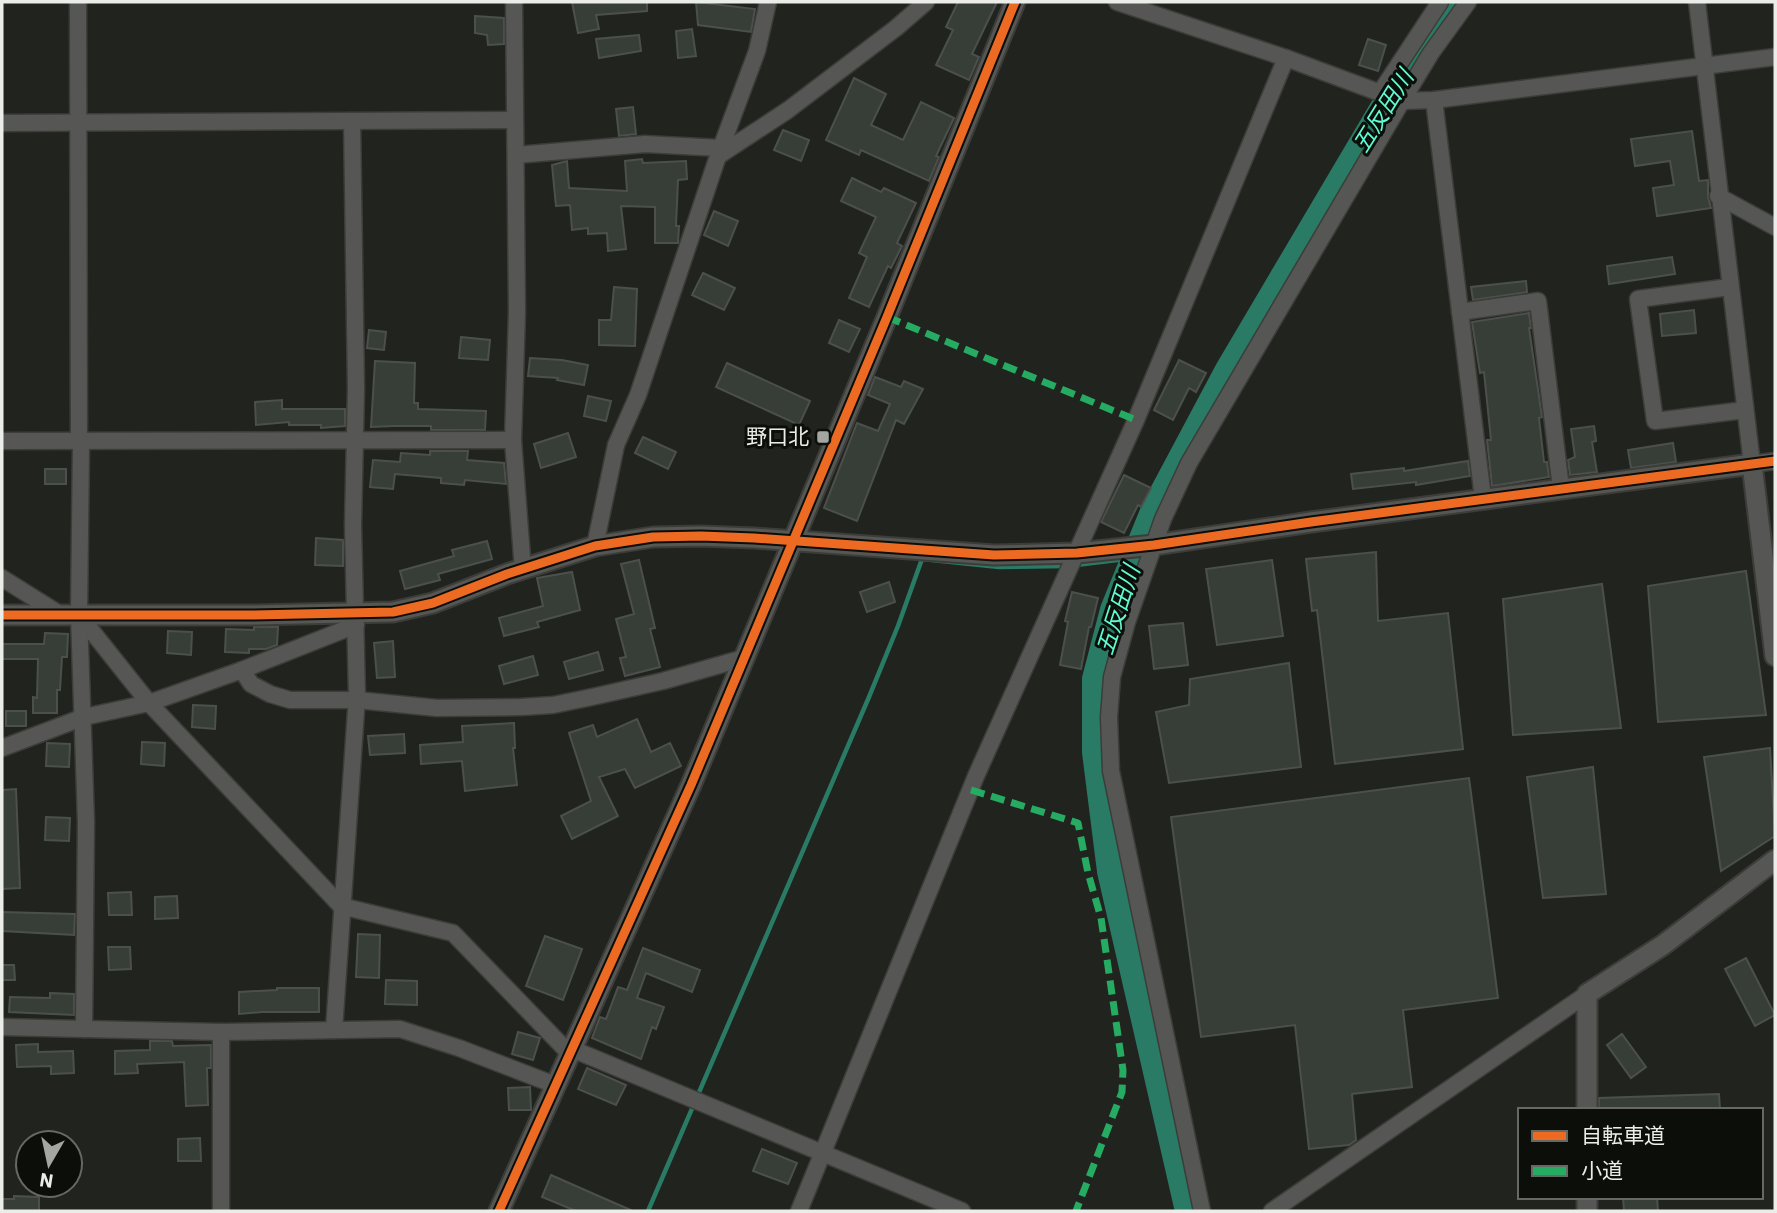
<svg xmlns="http://www.w3.org/2000/svg" width="1777" height="1213" font-family="'IBM Plex Sans','Noto Sans JP',sans-serif">
<style>
.lines{fill:none;stroke-linecap:round;stroke-linejoin:round}
.stream{stroke:#297b66;stroke-width:4.5}
.river{stroke:#297b66;stroke-width:28}
.building{fill:#363e37;stroke:#4c504c;stroke-width:2}
.minor-casing{stroke:#3c3d39;stroke-width:19}
.tertiary-casing{stroke:#3c3d39;stroke-width:23}
.minor{stroke:#565754;stroke-width:16}
.tertiary{stroke:#565754;stroke-width:19}
.quiet{stroke:#26ab63;stroke-width:7;stroke-dasharray:14 7;stroke-linecap:butt}
.cycleway-casing{stroke:#0c0e0a;stroke-width:13}
.cycleway{stroke:#ed6a23;stroke-width:9}
.poi-dot{fill:#a4a7a1;stroke:#0c0e0a;stroke-width:2.5}
.labels{text-anchor:middle;stroke-width:6;stroke-linejoin:round;paint-order:stroke}
.poi-label{font-size:21px;fill:#ebeee8;stroke:#0c0e0a;text-anchor:end}
.water-label{font-size:23px;font-style:italic;fill:#5ffcd3;stroke:#0c0e0a}
</style>
<rect width="100%" height="100%" fill="#21231e"/>
<g class="lines">
<!-- stream -->
<g class="stream">
<polyline points="1076,565 1134,558"/>
<polyline points="648,1211 869,697 898,626 922,559 999,567 1067,566"/>
</g>
<!-- river -->
<polyline class="river" points="1189,1211 1111,871 1096,752 1096,679 1114,610 1156,507 1229,370 1388,101 1455,2"/>
</g>
<!-- building -->
<g class="building">
<polygon points="572,2 647,2 647,11 596,15 599,29 578,33"/>
<polygon points="696,2 755,9 751,32 698,25"/>
<polygon points="958,2 997,2 972,54 979,57 969,80 936,65 953,30 946,27"/>
<polygon points="475,16 504,18 504,44 488,45 487,35 475,33"/>
<polygon points="692,29 696,56 678,58 676,31"/>
<polygon points="639,35 641,51 599,58 596,39"/>
<polygon points="1368,39 1386,45 1378,71 1359,65"/>
<polygon points="854,78 886,94 871,125 903,140 921,102 954,118 936,156 939,157 929,181 861,150 859,155 826,140"/>
<polygon points="633,107 636,134 619,136 616,109"/>
<polygon points="783,130 809,140 801,161 774,150"/>
<polygon points="1692,131 1699,181 1708,180 1708,197 1711,208 1657,216 1653,188 1674,185 1670,161 1635,166 1631,139"/>
<polygon points="642,159 643,163 686,161 687,179 678,180 676,226 679,226 678,243 655,243 655,207 621,206 626,249 608,251 607,233 588,234 588,228 572,230 570,205 556,206 552,165 567,161 569,188 627,191 625,161"/>
<polygon points="852,178 881,192 884,188 916,203 897,243 902,246 891,268 888,266 869,307 849,298 867,257 859,253 876,217 841,201"/>
<polygon points="714,211 738,221 728,246 704,235"/>
<polygon points="1672,257 1675,274 1609,284 1607,266"/>
<polygon points="703,273 735,288 724,310 692,295"/>
<polygon points="1526,281 1527,292 1473,300 1471,287"/>
<polygon points="614,287 637,289 635,346 599,345 599,320 611,320"/>
<polygon points="1694,310 1696,333 1662,336 1660,314"/>
<polygon points="1529,313 1531,328 1529,328 1542,417 1539,418 1544,462 1547,462 1549,477 1492,486 1487,440 1491,440 1484,372 1480,373 1472,322"/>
<polygon points="839,320 860,329 849,352 829,343"/>
<polygon points="369,330 386,332 384,350 367,348"/>
<polygon points="461,337 490,340 488,360 459,358"/>
<polygon points="530,358 562,360 588,365 584,385 557,380 558,378 528,376"/>
<polygon points="1179,360 1206,373 1196,392 1189,388 1173,420 1154,410"/>
<polygon points="375,361 415,363 414,403 418,403 418,409 486,411 485,430 431,430 431,426 394,426 371,427"/>
<polygon points="727,363 810,401 799,425 716,387"/>
<polygon points="875,377 901,387 904,381 923,389 904,424 896,420 857,521 824,508 857,423 878,431 890,404 868,395"/>
<polygon points="588,396 611,401 606,421 584,416"/>
<polygon points="282,400 282,409 345,409 345,426 321,428 321,425 289,425 289,422 256,425 255,402"/>
<polygon points="1594,426 1596,441 1592,442 1597,472 1570,475 1568,460 1575,457 1571,429"/>
<polygon points="568,433 576,457 541,468 534,444"/>
<polygon points="643,437 676,452 668,469 635,453"/>
<polygon points="1673,443 1676,462 1631,468 1628,450"/>
<polygon points="430,451 468,451 467,460 504,463 506,484 465,480 464,485 441,483 441,478 395,474 393,489 370,487 373,460 400,462 401,453 430,455"/>
<polygon points="1468,461 1470,476 1416,485 1416,482 1353,489 1351,474 1404,468 1404,471"/>
<rect x="45" y="469" width="21" height="15"/>
<polygon points="1124,475 1151,488 1141,507 1138,505 1124,533 1101,522"/>
<polygon points="316,538 343,540 343,566 315,565"/>
<polygon points="487,541 492,559 438,574 440,580 405,589 400,571 454,556 452,550"/>
<polygon points="1376,552 1378,621 1448,613 1463,749 1335,764 1317,610 1312,611 1306,559"/>
<polygon points="639,560 655,628 650,629 660,667 625,676 620,658 626,657 616,619 634,614 621,564"/>
<polygon points="1272,560 1283,636 1217,645 1206,569"/>
<polygon points="1746,571 1766,715 1658,722 1648,586"/>
<polygon points="572,572 580,610 537,622 539,627 504,636 499,618 543,606 537,578"/>
<polygon points="889,582 895,602 867,612 860,592"/>
<polygon points="1602,584 1621,728 1513,735 1503,599"/>
<polygon points="1072,592 1098,598 1091,627 1089,627 1081,669 1060,665 1068,622 1065,621"/>
<polygon points="1183,623 1188,665 1154,669 1149,626"/>
<polygon points="254,627 278,627 277,645 266,649 249,649 249,653 225,652 226,629 254,630"/>
<polygon points="168,631 192,632 191,655 167,653"/>
<polygon points="45,633 68,634 67,657 62,657 60,690 57,690 57,713 33,713 33,697 37,698 38,659 2,659 2,644 44,644"/>
<polygon points="393,641 395,677 377,678 374,643"/>
<polygon points="598,652 603,670 569,679 564,662"/>
<polygon points="533,656 538,675 504,684 499,666"/>
<polygon points="1289,663 1301,767 1169,783 1156,712 1189,705 1190,679"/>
<polygon points="193,705 216,706 215,729 192,727"/>
<rect x="6" y="711" width="20" height="15"/>
<polygon points="637,719 651,752 670,743 681,766 635,788 625,769 599,777 618,816 572,839 561,816 591,801 569,733 593,725 597,737"/>
<polygon points="514,723 515,748 513,748 517,785 465,791 462,761 421,764 420,745 463,742 462,726"/>
<polygon points="404,734 405,753 370,755 368,736"/>
<polygon points="142,742 165,743 164,766 141,764"/>
<polygon points="47,743 70,744 69,767 46,766"/>
<polygon points="1770,748 1775,836 1721,871 1704,757"/>
<polygon points="1593,767 1606,894 1543,898 1527,777"/>
<polygon points="1469,778 1498,998 1403,1010 1412,1087 1352,1094 1356,1140 1349,1145 1309,1149 1295,1025 1201,1037 1171,817"/>
<polygon points="16,789 20,888 2,889 2,790"/>
<polygon points="46,817 70,818 69,841 45,840"/>
<polygon points="131,892 132,915 109,915 108,893"/>
<polygon points="177,896 178,918 155,919 155,897"/>
<polygon points="2,912 75,914 74,935 2,931"/>
<polygon points="358,934 380,935 379,978 356,977"/>
<polygon points="545,936 582,949 563,1000 526,986"/>
<polygon points="108,947 130,947 131,969 109,970"/>
<polygon points="643,948 700,970 692,992 646,973 637,998 664,1007 656,1029 652,1027 641,1059 592,1038 600,1017 606,1019 618,987 627,990"/>
<polygon points="1746,958 1775,1015 1755,1026 1725,969"/>
<polygon points="2,965 14,965 15,980 2,980"/>
<polygon points="386,980 417,981 417,1005 385,1004"/>
<polygon points="277,988 319,988 319,1012 262,1012 239,1014 239,992 277,990"/>
<polygon points="50,993 74,994 74,1015 9,1012 10,997 50,998"/>
<polygon points="518,1032 540,1038 533,1060 512,1054"/>
<polygon points="1622,1034 1646,1067 1631,1078 1607,1045"/>
<polygon points="150,1041 172,1041 173,1046 211,1045 211,1068 207,1068 208,1105 186,1106 184,1062 137,1064 138,1073 115,1074 115,1051 150,1050"/>
<polygon points="38,1044 38,1052 73,1051 74,1073 51,1074 51,1066 17,1067 16,1045"/>
<polygon points="587,1068 626,1085 616,1105 578,1089"/>
<polygon points="530,1087 531,1110 509,1110 508,1088"/>
<polygon points="1719,1094 1720,1110 1599,1110 1599,1098"/>
<polygon points="200,1138 201,1161 178,1161 178,1139"/>
<polygon points="762,1149 797,1163 788,1184 753,1171"/>
<polygon points="551,1175 594,1194 633,1211 576,1211 542,1197"/>
<polygon points="14,1196 39,1197 39,1211 2,1211 2,1199 14,1199"/>
<polygon points="1623,1197 1657,1197 1658,1211 1624,1211"/>
</g>
<g class="lines">
<!-- minor casing -->
<g class="minor-casing">
<g id="minor">
<polyline points="514,2 517,312 513,440 523,570"/>
<polyline points="1117,2 1286,58 1402,101 1434,100 1775,57"/>
<polyline points="1697,2 1752,464 1775,461"/>
<polyline points="1380,93 1440,2"/>
<polyline points="1434,100 1483,498"/>
<polyline points="2,123 514,120"/>
<polyline points="516,155 645,144 720,148"/>
<polyline points="718,156 788,110 896,28 926,2"/>
<polyline points="1718,196 1775,227"/>
<polyline points="1730,287 1638,299 1655,421 1745,410"/>
<polyline points="1460,312 1538,301 1561,488"/>
<polyline points="2,441 513,440"/>
<polyline points="595,546 616,445 638,395 718,156 757,51 768,2"/>
<polyline points="2,578 61,615"/>
<polyline points="79,615 149,703 341,906 453,933 570,1054"/>
<polyline points="242,670 251,684 270,694 290,700 357,700 437,708 521,707 553,705 592,697 663,681 744,658"/>
<polyline points="2,748 84,717 149,703 242,670 356,625"/>
<polyline points="2,1027 84,1029 86,822 79,615 81,445 79,441 78,2"/>
<polyline points="84,1029 221,1032 400,1029 459,1048 555,1085"/>
<polyline points="334,1030 357,696 353,526 356,388 352,121"/>
<polyline points="221,1032 221,1211"/>
<polyline points="572,1049 962,1211"/>
<polyline points="799,1211 976,776 1136,420 1286,58"/>
<polyline points="1202,1211 1111,771 1109,717 1112,677 1127,622 1163,519 1189,463 1402,101 1431,53 1468,2"/>
<polyline points="1272,1211 1587,994"/>
</g>
</g>
<!-- tertiary casing -->
<g class="tertiary-casing">
<g id="tertiary">
<polyline points="2,615 252,615 393,612 433,603 507,574 595,546 653,537 701,536 754,538 994,555 1077,553 1154,545 1311,522 1752,464 1775,656"/>
<polyline points="1587,1110 1587,994 1663,945 1775,860"/>
<polyline points="499,1211 691,785 887,317 1015,2"/>
<polyline points="1587,1211 1587,1197"/>
</g>
</g>
<!-- minor -->
<use href="#minor" class="minor"/>
<!-- tertiary -->
<use href="#tertiary" class="tertiary"/>
<!-- quiet -->
<g class="quiet">
<polyline points="887,317 1136,420"/>
<polyline points="971,790 1078,823 1088,873 1101,918 1123,1070 1122,1092 1076,1211"/>
</g>
<!-- cycleway casing -->
<g class="cycleway-casing">
<g id="cycleway">
<polyline points="2,615 252,615 393,612 433,603 507,574 595,546 653,537 701,536 754,538 994,555 1077,553 1154,545 1311,522 1775,461"/>
<polyline points="499,1211 691,785 887,317 1015,2"/>
</g>
</g>
<!-- cycleway -->
<use href="#cycleway" class="cycleway"/>
</g>
<!-- markers -->
<rect class="poi-dot" x="816" y="430" width="14" height="14" rx="3.5"/>
<g class="labels">
<!-- poi labels -->
<g class="poi-label">
<text x="809" y="444">野口北</text>
</g>
<!-- water labels -->
<g class="water-label">
<text transform="translate(1383 111) rotate(-58)" y="8">五反田川</text>
<text transform="translate(1118 610) rotate(-72)" y="8">五反田川</text>
</g>
</g>
<!-- border -->
<rect width="1777" height="1213" fill="none" stroke="#ebeee8" stroke-width="7"/>
<!-- legend -->
<rect x="1518" y="1108" width="245" height="91" fill="#0c0e0a" stroke="#656863" stroke-width="2"/>
<rect x="1532" y="1131" width="35" height="10" fill="#ed6a23" stroke="#656863" stroke-width="2"/>
<text x="1581" y="1143" font-size="21" fill="#ebeee8">自転車道</text>
<rect x="1532" y="1166" width="35" height="10" fill="#26ab63" stroke="#656863" stroke-width="2"/>
<text x="1581" y="1178" font-size="21" fill="#ebeee8">小道</text>
<!-- north arrow -->
<g transform="translate(49 1164) rotate(189)"><circle r="33" fill="#0c0e0a" stroke="#656863" stroke-width="2"/>
<path d="M0-5L12 26L0 18L-12 26Z" fill="#a4a7a1"/>
<text y="-10" font-size="19" font-weight="bold" text-anchor="middle" fill="#ebeee8">N</text>
</g>
</svg>
